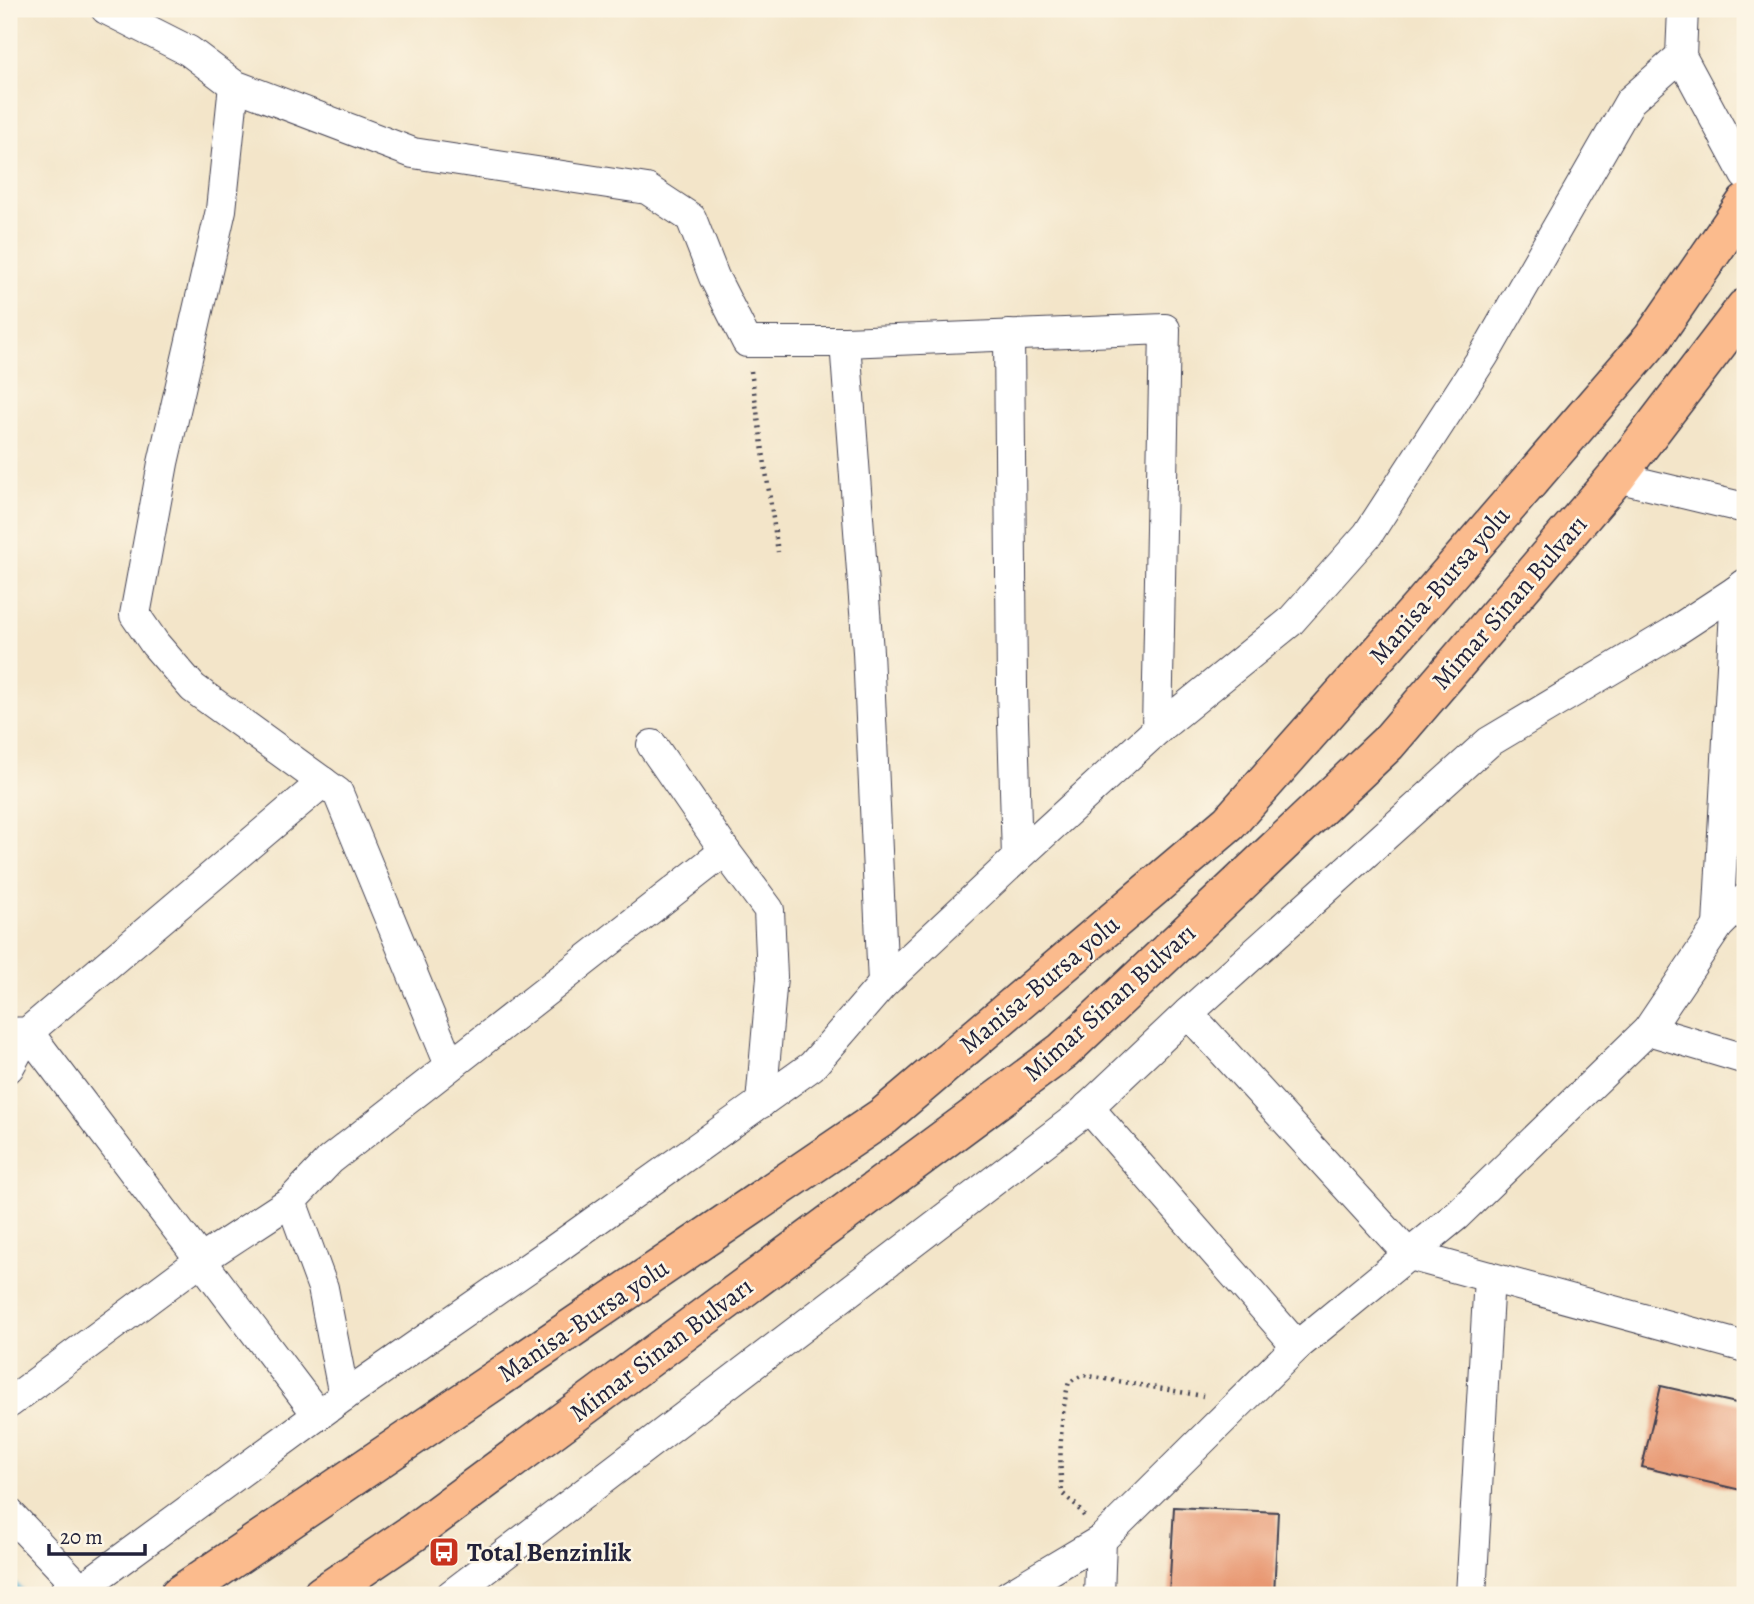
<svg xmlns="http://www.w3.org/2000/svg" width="1754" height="1604" font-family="Alegreya,serif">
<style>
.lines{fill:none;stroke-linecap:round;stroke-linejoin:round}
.stream{stroke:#56aed3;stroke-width:10}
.building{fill:#e89872}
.street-casing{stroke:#413f50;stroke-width:32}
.highway-casing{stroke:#413f50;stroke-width:41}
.path{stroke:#413f50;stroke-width:4.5;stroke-dasharray:2 5;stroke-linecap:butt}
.street{stroke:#fff;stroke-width:30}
.highway{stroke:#fbbb8d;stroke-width:38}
.labels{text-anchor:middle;stroke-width:5;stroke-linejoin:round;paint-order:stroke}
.street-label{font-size:26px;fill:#22223b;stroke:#fcf5e5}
.poi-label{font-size:26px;font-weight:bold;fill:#22223b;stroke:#fcf5e5;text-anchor:start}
</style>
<rect width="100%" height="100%" fill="#fcf5e5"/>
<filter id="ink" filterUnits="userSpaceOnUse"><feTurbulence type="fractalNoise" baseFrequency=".0143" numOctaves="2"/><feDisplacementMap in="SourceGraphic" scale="14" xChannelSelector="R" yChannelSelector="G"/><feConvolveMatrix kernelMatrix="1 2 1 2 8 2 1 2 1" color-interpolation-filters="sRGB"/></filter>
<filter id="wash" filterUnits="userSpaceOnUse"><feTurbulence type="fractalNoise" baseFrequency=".00686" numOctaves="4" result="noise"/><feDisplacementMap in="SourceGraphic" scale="28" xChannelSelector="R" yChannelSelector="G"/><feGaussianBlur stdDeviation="1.57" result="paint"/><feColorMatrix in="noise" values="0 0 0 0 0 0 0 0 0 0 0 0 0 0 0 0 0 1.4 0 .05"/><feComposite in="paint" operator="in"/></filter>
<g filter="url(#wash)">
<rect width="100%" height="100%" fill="#f3e5c9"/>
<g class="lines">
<!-- stream -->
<polyline class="stream" points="9,1582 19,1592"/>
</g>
<g id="blocks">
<!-- building -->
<g class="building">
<polygon points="1661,1386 1745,1405 1745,1491 1642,1467"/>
<polygon points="1174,1507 1278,1512 1274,1595 1169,1595"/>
</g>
</g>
</g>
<g filter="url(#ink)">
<use href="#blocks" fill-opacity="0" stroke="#413f50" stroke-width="2"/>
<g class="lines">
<!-- street casing -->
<g class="street-casing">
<g id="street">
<polyline points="106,9 189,51 234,85 413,153 647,189 691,218 714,277 747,342 845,342 1165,329 1157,730"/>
<polyline points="1683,9 1681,56 1745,175"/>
<polyline points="234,85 221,210 163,463 135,615 155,644 193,688 338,793 450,1065"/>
<polyline points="1009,335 1012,688 1017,858"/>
<polyline points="845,342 868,652 883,984"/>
<polyline points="1616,477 1745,508"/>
<polyline points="652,745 725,851 769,910 772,977 761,1103"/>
<polyline points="1718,926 1736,591 1745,584"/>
<polyline points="1188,1013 1409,1255 1745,1347"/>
<polyline points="1648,1030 1745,1059"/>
<polyline points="9,1033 28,1032 323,782"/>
<polyline points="9,1067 28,1032 318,1415"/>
<polyline points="1088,1107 1297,1346"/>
<polyline points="344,1396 323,1288 291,1201 330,1160 725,851"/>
<polyline points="9,1403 201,1260 291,1201"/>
<polyline points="9,1513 81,1589"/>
<polyline points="63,1595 81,1589 344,1396 557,1248 812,1066 883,984 1017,858 1157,730 1290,622 1368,534 1484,355 1630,101 1681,56"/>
<polyline points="451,1595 1080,1115 1188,1013 1489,742 1672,633 1736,591"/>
<polyline points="1009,1595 1101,1540 1297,1346 1456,1216 1648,1030 1718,926 1745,899"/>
<polyline points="1099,1595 1101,1540"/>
<polyline points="1471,1595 1489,1277"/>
</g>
</g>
<!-- highway casing -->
<g class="highway-casing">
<g id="highway">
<polyline points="179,1595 884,1116 1229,823 1424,603 1652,339 1745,204"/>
<polyline points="322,1595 413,1533 1063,1051 1388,743 1616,477 1745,308"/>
</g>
</g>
<!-- path -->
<g class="path">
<polyline points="751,371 778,552"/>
<path d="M1084,1516L1076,1505L1062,1493C1059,1460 1060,1415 1069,1382L1083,1375L1203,1396"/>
</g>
<!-- street -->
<use href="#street" class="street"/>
<!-- highway -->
<use href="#highway" class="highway"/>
</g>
</g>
<!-- icons -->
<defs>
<g id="bus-square" transform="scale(1.575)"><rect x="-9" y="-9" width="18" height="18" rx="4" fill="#c8321e" stroke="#fcf5e5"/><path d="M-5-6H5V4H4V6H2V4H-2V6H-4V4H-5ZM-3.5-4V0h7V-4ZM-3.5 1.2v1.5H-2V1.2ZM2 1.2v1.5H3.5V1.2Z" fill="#fff"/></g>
</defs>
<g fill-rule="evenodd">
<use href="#bus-square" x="444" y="1552"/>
</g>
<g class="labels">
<!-- street labels -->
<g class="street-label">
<text transform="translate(1439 585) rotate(-49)" y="9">Manisa-Bursa yolu</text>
<text transform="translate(1509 602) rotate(-49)" y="9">Mimar Sinan Bulvarı</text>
<text transform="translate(1039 984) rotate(-40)" y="9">Manisa-Bursa yolu</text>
<text transform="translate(1109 1002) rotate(-42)" y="9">Mimar Sinan Bulvarı</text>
<text transform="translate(583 1320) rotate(-34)" y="9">Manisa-Bursa yolu</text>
<text transform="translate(661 1349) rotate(-37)" y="9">Mimar Sinan Bulvarı</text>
</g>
<!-- poi labels -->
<g class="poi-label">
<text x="467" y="1561">Total Benzinlik</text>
</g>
</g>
<!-- margin -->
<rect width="1754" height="1604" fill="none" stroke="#fcf5e5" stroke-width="35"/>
<!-- scale -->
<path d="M49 1544v10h96v-10" fill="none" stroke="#22223b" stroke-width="3.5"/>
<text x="60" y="1544" font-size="21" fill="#22223b" stroke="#fcf5e5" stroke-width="5" paint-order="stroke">20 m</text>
</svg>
